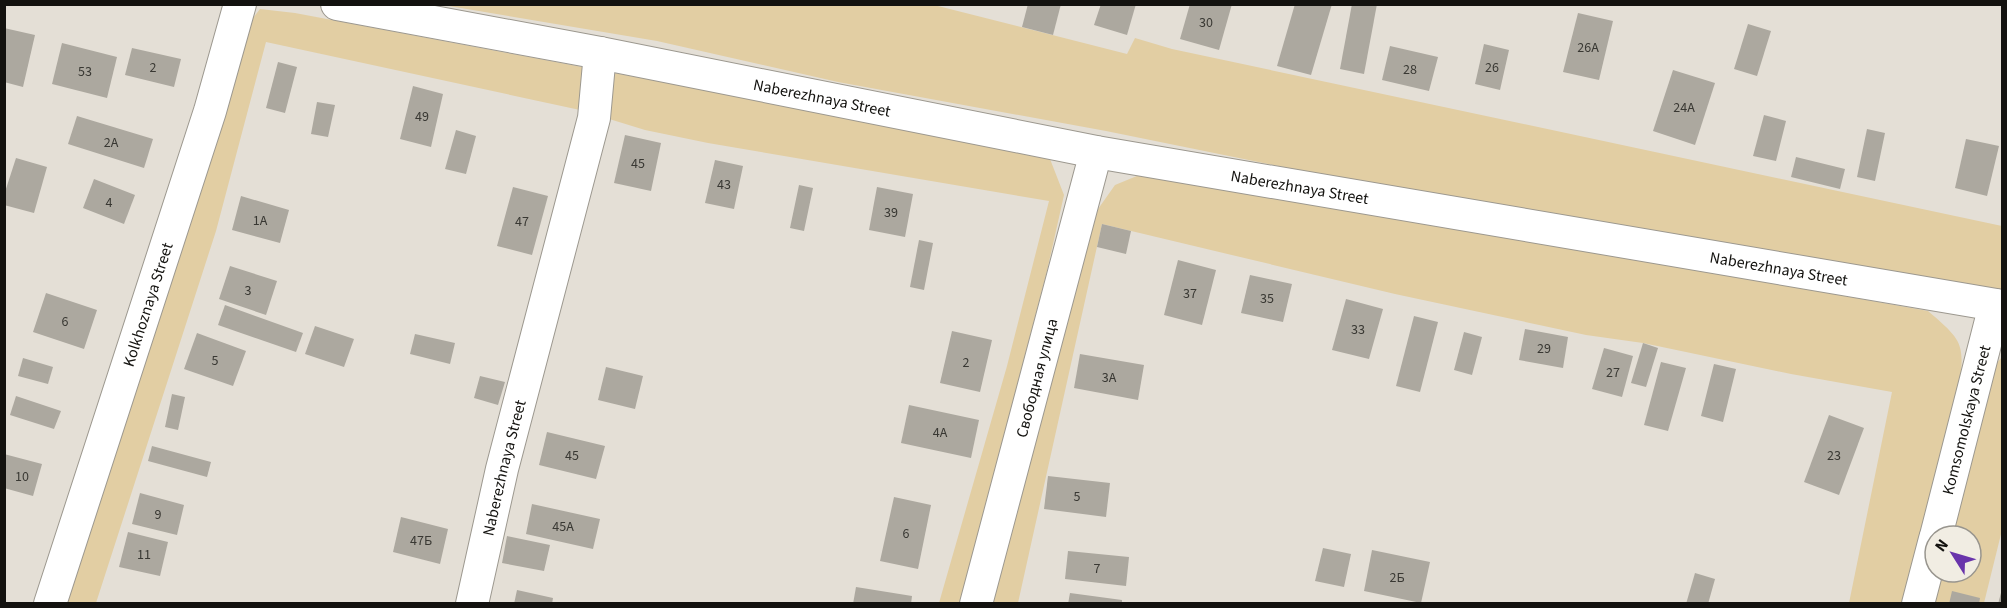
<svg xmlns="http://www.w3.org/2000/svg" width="2007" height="608" font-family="'Source Sans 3',sans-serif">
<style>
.green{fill:#e2cea3}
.building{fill:#aca89f}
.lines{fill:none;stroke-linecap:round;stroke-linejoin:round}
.minor-casing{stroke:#9c988f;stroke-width:34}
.minor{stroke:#fff;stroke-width:32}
.labels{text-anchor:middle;stroke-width:4.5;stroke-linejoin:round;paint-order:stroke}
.number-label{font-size:14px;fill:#393833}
.street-label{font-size:16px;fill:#13120f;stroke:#f1ede3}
</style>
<rect width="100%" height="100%" fill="#e4dfd6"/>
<!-- green -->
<g class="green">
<polygon points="443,5 934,5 1127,54 1135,38 1172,49 2002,226 2002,294 1416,194 1106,131 838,82 657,41"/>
<polygon points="260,9 295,13 699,89 1050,159 1064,195 1047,271 960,603 939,603 1007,366 1049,201 708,143 645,130 580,110 266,42 216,231 96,603 64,604 246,27"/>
<path d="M1149,171L1928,311C1963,341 1965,343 1959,389L1905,603H1849L1892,392L1791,374L1643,343L1586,335L1395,294L1102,224L1018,603L992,604L1091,219L1115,185Z"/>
<polygon points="2002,357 2002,530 1984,603 1931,604 1939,572 1971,572 1971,536 1949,536 1994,366"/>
</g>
<!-- building -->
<g class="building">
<polygon points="1028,4 1061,4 1053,35 1022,27"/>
<polygon points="1101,4 1136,4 1127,35 1094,25"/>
<polygon points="1190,4 1232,4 1219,50 1180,39"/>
<polygon points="1295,4 1332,4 1311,75 1277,66"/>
<polygon points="1352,4 1377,4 1364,74 1340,69"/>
<polygon points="1578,13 1613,21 1599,80 1563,72"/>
<polygon points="1748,24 1771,31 1757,76 1734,69"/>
<polygon points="4,28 35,35 23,87 4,82"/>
<polygon points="62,43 117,57 107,98 52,84"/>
<polygon points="1484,44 1509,50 1500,90 1475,84"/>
<polygon points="1390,46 1438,57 1429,91 1382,80"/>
<polygon points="132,48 181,59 174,87 125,75"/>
<polygon points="278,62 297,67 285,113 266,108"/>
<polygon points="1673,70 1715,83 1695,145 1653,131"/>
<polygon points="413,86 443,94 431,147 400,139"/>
<polygon points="317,102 335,105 328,137 311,134"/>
<polygon points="1764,115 1786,121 1776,161 1753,156"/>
<polygon points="77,116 153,139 144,168 68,144"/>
<polygon points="1867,129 1885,133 1875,181 1857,177"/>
<polygon points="456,130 476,136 466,174 445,169"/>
<polygon points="625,135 661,143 651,191 614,183"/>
<polygon points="1966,139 1999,146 1987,196 1955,188"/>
<polygon points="1796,157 1845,169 1840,189 1791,177"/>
<polygon points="16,158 47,167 34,213 4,205 4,195"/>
<polygon points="715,160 743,166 734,209 705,203"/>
<polygon points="94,179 135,195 124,224 83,208"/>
<polygon points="799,185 813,188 804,231 790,228"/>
<polygon points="513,187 548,196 532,255 497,246"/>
<polygon points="877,187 913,194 905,237 869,230"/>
<polygon points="241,196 289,210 280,243 232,230"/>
<polygon points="1102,224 1131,231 1126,254 1097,247"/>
<polygon points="919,240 933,243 924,290 910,287"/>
<polygon points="1178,260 1216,270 1202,325 1164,315"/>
<polygon points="230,266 277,281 266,315 219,299"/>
<polygon points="1250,275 1292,284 1283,322 1241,313"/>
<polygon points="46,293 97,310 84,349 33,332"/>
<polygon points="1346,299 1383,309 1369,359 1332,350"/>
<polygon points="225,305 303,333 296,352 218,325"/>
<polygon points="1414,316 1438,322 1420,392 1396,386"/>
<polygon points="315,326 354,339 344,367 305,354"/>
<polygon points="1525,329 1568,337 1563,368 1519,360"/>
<polygon points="952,331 992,340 980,392 940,383"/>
<polygon points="1464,332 1482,337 1472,375 1454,370"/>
<polygon points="197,333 246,351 233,386 184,369"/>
<polygon points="415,334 455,343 450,364 410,354"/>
<polygon points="1643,343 1658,348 1646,387 1631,383"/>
<polygon points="1604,348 1633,356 1622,397 1592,389"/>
<polygon points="1080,354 1144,365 1138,400 1074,388"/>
<polygon points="23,358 53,367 48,384 18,376"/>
<polygon points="1661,362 1686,368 1668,431 1644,425"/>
<polygon points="1714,364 1736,369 1723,422 1701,416"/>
<polygon points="606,367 643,376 635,409 598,400"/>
<polygon points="480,376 505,382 498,405 474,398"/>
<polygon points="172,394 185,397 178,430 165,427"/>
<polygon points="16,396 61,411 54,429 10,415"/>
<polygon points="909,405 979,420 971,458 901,443"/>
<polygon points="1829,415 1864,428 1839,495 1804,482"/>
<polygon points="547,432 605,446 596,479 539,465"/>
<polygon points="152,446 211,462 207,477 148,461"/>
<polygon points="4,454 42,464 33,496 4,488"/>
<polygon points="1048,476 1110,483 1106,517 1044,509"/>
<polygon points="140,493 184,505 177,535 132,524"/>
<polygon points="894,497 931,505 918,569 880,561"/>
<polygon points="532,504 600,519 593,549 526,534"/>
<polygon points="401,517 448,529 440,564 393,552"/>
<polygon points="128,532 168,542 160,576 119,567"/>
<polygon points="507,536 550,545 544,571 502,563"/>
<polygon points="1323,548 1351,554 1344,587 1315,581"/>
<polygon points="1372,550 1430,562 1421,603 1364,591"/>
<polygon points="1068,551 1129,557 1126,586 1065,579"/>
<polygon points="1695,573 1715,579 1708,604 1686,604"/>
<polygon points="856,587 912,596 911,604 853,604"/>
<polygon points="2002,589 2002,604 1998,604"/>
<polygon points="517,590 553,598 552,604 514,604"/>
<polygon points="1952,591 1980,598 1979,604 1949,604"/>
<polygon points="1070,593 1122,600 1122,604 1068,604"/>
</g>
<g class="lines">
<!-- minor casing -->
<g class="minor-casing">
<g id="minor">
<path id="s1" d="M337,4L600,53L1096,152L2002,306"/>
<path id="s2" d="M1936,536L1995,305"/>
<path id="s3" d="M50,604L210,111L240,4"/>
<path id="s4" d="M472,604L502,469L594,118L600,53"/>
<path id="s5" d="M976,604L1096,152"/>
<polyline points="1918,604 1935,539"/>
</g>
</g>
<!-- minor -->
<use href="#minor" class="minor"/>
</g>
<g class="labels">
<!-- number labels -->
<g class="number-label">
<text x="1206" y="27">30</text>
<text x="1588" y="52">26А</text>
<text x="153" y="72">2</text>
<text x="1492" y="72">26</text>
<text x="1410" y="74">28</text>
<text x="85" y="76">53</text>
<text x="1684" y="112">24А</text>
<text x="422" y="121">49</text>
<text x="111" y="147">2А</text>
<text x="638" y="168">45</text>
<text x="724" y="189">43</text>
<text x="109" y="207">4</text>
<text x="891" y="217">39</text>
<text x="260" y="225">1А</text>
<text x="522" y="226">47</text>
<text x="248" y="295">3</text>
<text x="1190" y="298">37</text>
<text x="1267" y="303">35</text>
<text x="65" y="326">6</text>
<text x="1358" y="334">33</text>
<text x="1544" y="353">29</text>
<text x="215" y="365">5</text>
<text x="966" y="367">2</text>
<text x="1613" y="377">27</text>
<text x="1109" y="382">3А</text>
<text x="940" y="437">4А</text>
<text x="572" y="460">45</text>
<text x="1834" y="460">23</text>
<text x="22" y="481">10</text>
<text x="1077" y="501">5</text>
<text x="158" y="519">9</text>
<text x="563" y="531">45А</text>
<text x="906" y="538">6</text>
<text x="421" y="545">47Б</text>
<text x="144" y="559">11</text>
<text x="1097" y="573">7</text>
<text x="1397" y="582">2Б</text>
</g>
<!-- street labels -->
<g class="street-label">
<text dy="6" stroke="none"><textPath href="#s1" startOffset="494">Naberezhnaya Street</textPath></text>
<text dy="6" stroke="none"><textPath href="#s1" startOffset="980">Naberezhnaya Street</textPath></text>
<text dy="6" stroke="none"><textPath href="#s1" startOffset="1466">Naberezhnaya Street</textPath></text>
<text dy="6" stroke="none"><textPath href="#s3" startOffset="315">Kolkhoznaya Street</textPath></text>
<text dy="6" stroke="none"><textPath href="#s5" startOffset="234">Свободная улица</textPath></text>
<text dy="6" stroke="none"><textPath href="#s2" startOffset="120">Komsomolskaya Street</textPath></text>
<text dy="6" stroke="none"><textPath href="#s4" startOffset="140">Naberezhnaya Street</textPath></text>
</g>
</g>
<!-- border -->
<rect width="2007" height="608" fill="none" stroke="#13120f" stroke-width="12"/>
<!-- north arrow -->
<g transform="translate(1953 554) rotate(307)"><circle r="28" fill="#f1ede3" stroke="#98958e" stroke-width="1.5"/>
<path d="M0-4.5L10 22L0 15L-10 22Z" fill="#6934ab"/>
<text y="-9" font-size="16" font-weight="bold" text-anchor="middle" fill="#13120f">N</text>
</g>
</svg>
